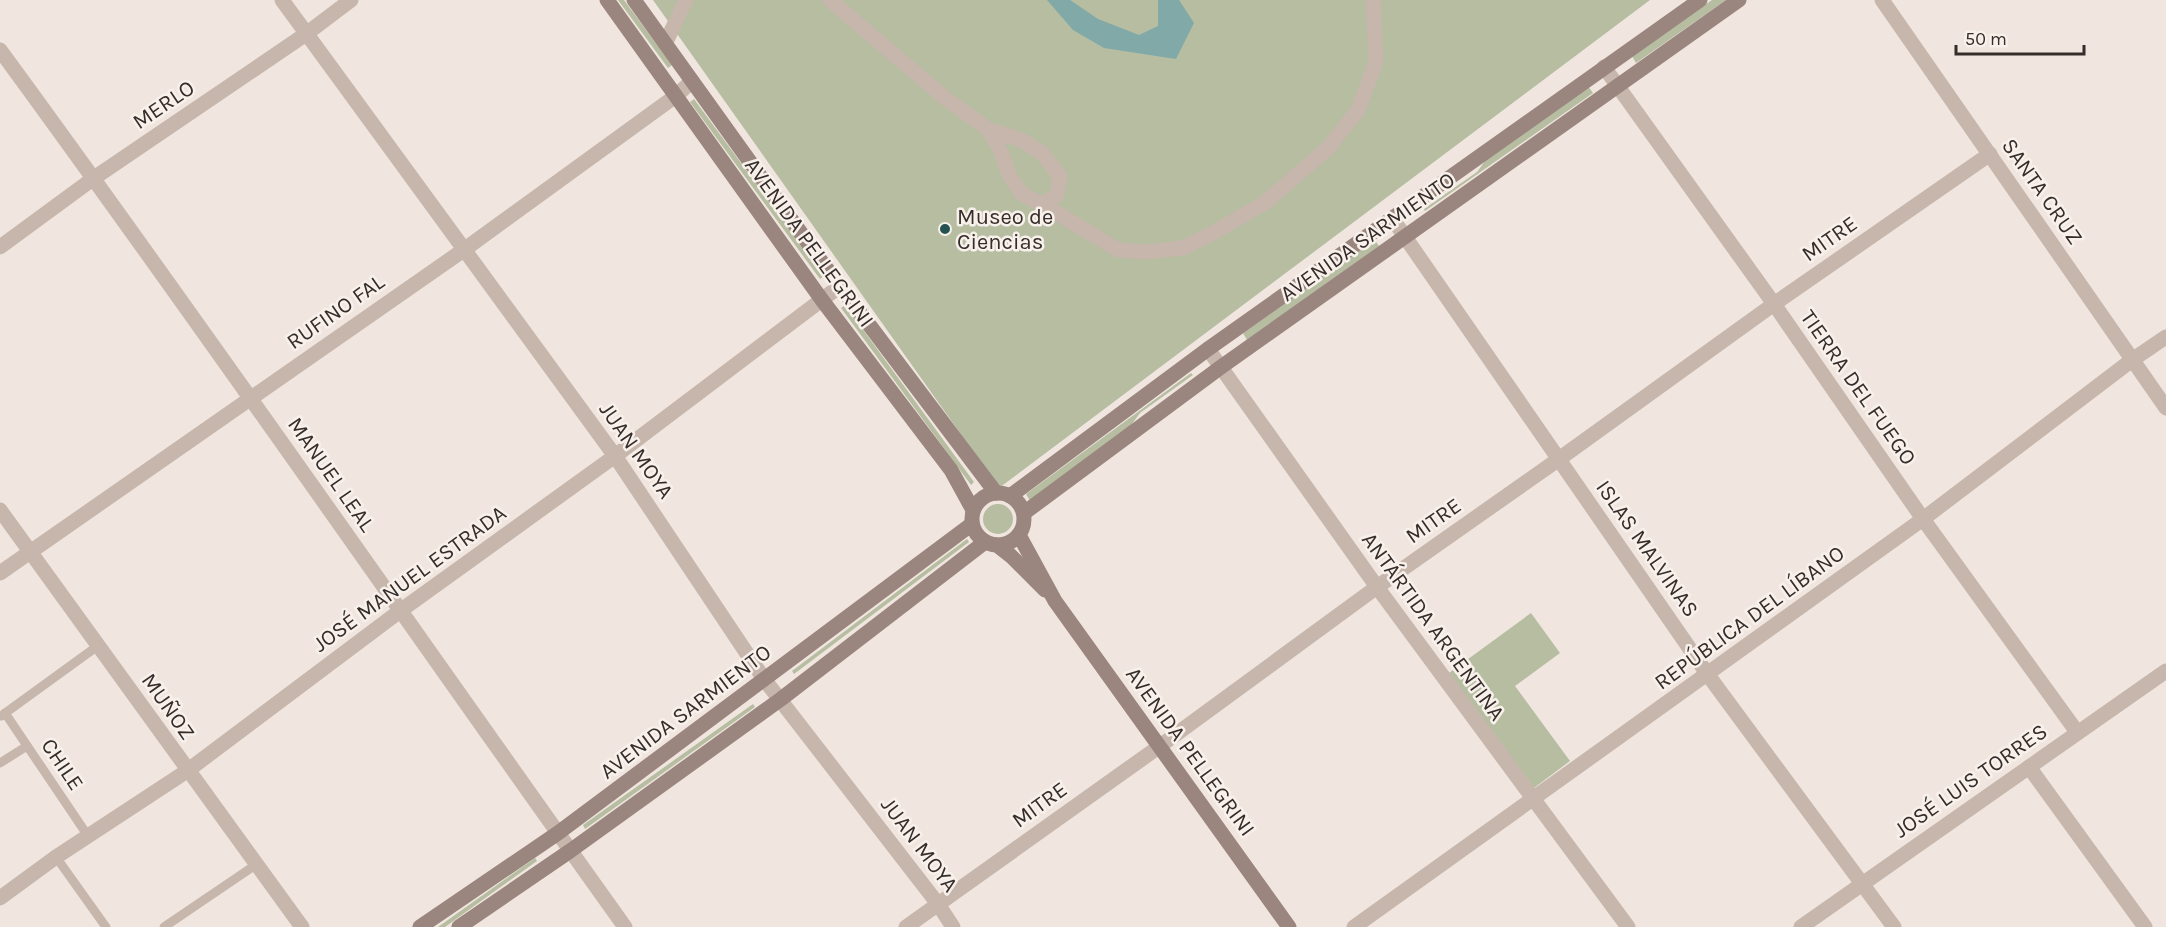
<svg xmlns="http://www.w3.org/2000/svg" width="2166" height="927" font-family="Karla,sans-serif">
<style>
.green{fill:#b6bda1}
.water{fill:#81a9a8}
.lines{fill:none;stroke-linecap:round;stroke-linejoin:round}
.lane{stroke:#c6b6ac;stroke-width:9}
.street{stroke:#c6b6ac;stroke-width:15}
.secondary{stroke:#9a867e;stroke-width:15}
.poi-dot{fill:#255251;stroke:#f8f1eb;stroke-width:2}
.labels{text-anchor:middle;stroke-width:5;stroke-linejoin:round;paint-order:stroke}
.street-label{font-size:22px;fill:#362d2a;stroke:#f8f1eb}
.poi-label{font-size:22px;fill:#362d2a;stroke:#f8f1eb;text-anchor:start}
</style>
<rect width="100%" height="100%" fill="#f0e6df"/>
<!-- green -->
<g class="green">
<polygon points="618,0 624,0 672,65 668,68"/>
<polygon points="653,0 1650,0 999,488"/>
<polygon points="1712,0 1726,0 1636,63 1632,56"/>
<polygon points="1588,86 1593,93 1425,211 1424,209 1477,172 1488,157"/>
<polygon points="694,99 824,276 820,279 690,102"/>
<polygon points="1374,239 1379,246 1247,340 1243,333"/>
<polygon points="845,305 974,482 971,485 841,308"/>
<polygon points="1191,373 1193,375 1140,413 1129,428 1030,501 1026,494"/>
<circle cx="998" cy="519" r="15"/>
<polygon points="967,539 969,542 794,674 792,671"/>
<polygon points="1531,613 1560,653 1515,686 1570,761 1534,788 1449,673"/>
<polygon points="753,704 755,707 585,829 583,825"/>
<polygon points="535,858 537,861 445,927 438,927"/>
</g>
<!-- water -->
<polygon class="water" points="1047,0 1070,0 1098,19 1139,35 1158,26 1158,0 1179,0 1194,23 1176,59 1104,48 1073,30"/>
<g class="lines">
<!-- lane -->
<g class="lane">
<polyline points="5,713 88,836"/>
<polyline points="1,716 99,645"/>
<polyline points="0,763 27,746"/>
<polyline points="56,857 106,927"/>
<polyline points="164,927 257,864"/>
</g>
<!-- street -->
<g class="street">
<polyline points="282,0 615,456 764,679 938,904 953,927"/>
<polyline points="830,0 945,98 988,129 1021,140 1042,153 1060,177 1057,195 1042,204 1022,194 1009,175 1001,152 988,129"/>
<polyline points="1882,0 2166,408"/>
<polyline points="665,44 686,0"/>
<path d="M0,50C212,339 416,635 625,927"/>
<polyline points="1604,67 1774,304 1923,519 2077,732"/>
<polyline points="1042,204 1118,250 1147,252 1182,248 1211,234 1266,202 1328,148 1358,110 1376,62 1373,0"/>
<polyline points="1392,218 1708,675 1894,927"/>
<polyline points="0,247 94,178 306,34 351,0"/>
<polyline points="1208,349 1377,587 1628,927"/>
<polyline points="0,510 302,927"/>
<polyline points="0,573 465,249 677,95 692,81"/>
<polyline points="2029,767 2145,927"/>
<polyline points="0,898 56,857 187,771 400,611 615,456 840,286"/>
<polyline points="906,927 1160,746 1377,587 1559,459 1774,304 1990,154"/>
<polyline points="1354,927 1923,519 2132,360 2166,337"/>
<polyline points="1801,927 2166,671"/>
</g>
<!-- secondary -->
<g class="secondary">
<polyline points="607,0 822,300 951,470 973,510"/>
<polyline points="634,0 821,261 996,493"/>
<circle cx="998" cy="519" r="26"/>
<polyline points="1010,496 1208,349 1700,0"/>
<polyline points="1024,513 1221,367 1739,0"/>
<polyline points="1019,535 1055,601 1289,927"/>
<polyline points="997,545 1011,556 1045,590"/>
<polyline points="420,927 558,833 972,524"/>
<polyline points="459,927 570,851 781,699 985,542"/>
</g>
</g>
<!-- markers -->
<circle class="poi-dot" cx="945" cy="229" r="6"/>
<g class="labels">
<!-- street labels -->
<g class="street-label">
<text transform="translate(163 104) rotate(-34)" y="8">MERLO</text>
<text transform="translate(2043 191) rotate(55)" y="8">SANTA CRUZ</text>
<text transform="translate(1367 236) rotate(-35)" y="8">AVENIDA SARMIENTO</text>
<text transform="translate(1829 238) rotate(-35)" y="8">MITRE</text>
<text transform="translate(810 242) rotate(54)" y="8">AVENIDA PELLEGRINI</text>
<text transform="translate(335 311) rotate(-35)" y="8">RUFINO FAL</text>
<text transform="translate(1859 387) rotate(55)" y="8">TIERRA DEL FUEGO</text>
<text transform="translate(637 450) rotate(55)" y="8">JUAN MOYA</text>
<text transform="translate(332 474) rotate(55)" y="8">MANUEL LEAL</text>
<text transform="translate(1433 520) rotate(-35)" y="8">MITRE</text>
<text transform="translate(1648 548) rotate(55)" y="8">ISLAS MALVINAS</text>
<text transform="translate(409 578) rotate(-36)" y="8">JOSÉ MANUEL ESTRADA</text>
<text transform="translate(1749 617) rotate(-36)" y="8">REPÚBLICA DEL LÍBANO</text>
<text transform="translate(1434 626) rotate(54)" y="8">ANTÁRTIDA ARGENTINA</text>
<text transform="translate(169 706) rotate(55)" y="8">MUÑOZ</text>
<text transform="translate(685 711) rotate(-37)" y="8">AVENIDA SARMIENTO</text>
<text transform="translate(1191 751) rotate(54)" y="8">AVENIDA PELLEGRINI</text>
<text transform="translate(63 764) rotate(56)" y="8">CHILE</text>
<text transform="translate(1970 780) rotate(-35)" y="8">JOSÉ LUIS TORRES</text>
<text transform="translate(1039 804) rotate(-36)" y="8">MITRE</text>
<text transform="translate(920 844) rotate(53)" y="8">JUAN MOYA</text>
</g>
<!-- poi labels -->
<g class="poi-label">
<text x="957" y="224">Museo de<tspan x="957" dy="25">Ciencias</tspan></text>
</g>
</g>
<!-- scale -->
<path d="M1956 45v9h128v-9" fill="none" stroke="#362d2a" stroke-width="3"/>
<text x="1965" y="45" font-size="18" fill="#362d2a" stroke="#f8f1eb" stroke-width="4.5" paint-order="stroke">50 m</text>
</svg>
